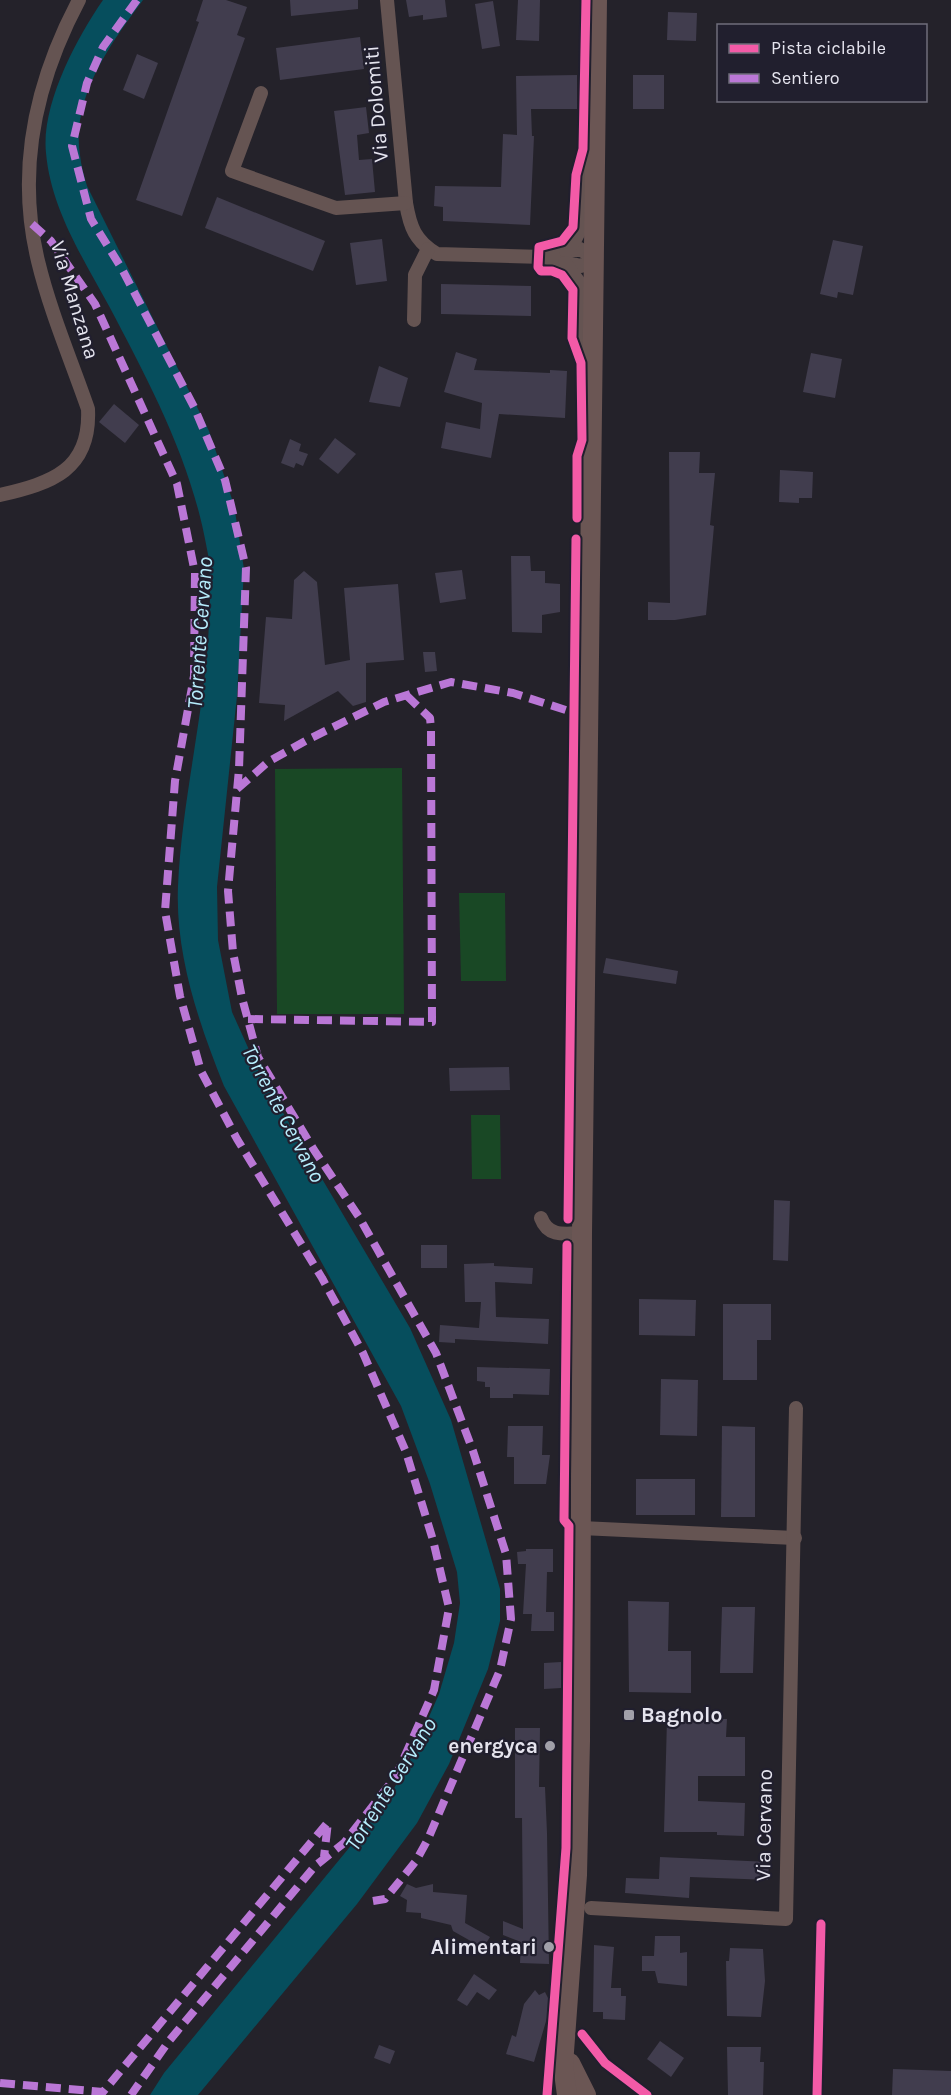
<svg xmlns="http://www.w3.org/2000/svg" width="951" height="2095" font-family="Karla,sans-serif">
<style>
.green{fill:#194825}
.water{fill:#064e5d}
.building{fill:#413d4e}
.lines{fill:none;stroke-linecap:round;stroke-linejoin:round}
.minor{stroke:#655452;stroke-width:14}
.secondary{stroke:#6b5654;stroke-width:20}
.quiet{stroke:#ba77d6;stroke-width:8;stroke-dasharray:15 8;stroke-linecap:butt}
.cycleway-casing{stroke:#211f2e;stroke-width:13}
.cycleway{stroke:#f35aa7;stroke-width:9}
.poi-dot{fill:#a1a0a9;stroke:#211f2e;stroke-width:2}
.labels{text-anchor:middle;stroke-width:4.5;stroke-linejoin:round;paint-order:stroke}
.street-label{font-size:21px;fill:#e5e4ee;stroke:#211f2e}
.poi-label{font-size:21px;font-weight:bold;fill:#e5e4ee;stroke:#211f2e;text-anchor:end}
.water-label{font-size:22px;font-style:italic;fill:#b7eefd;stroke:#211f2e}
</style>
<rect width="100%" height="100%" fill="#24222a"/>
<!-- green -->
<g class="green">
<polygon points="402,768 404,1014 277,1014 275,769"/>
<polygon points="459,893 505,893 506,981 461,981"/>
<polygon points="471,1115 500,1115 501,1179 472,1179"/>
</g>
<!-- water -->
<path class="water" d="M103,0H143C111,43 71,97 80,155C81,165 84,176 87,186L209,431L234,505L244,569L237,696L217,887L218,940L232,1012L259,1072L410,1328L451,1420L500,1589V1621L488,1669L449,1764L417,1823L357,1904L198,2095H150L164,2073L381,1809L406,1769L439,1694L454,1643L460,1603L457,1572L430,1484L401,1406L224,1086C199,1024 175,954 178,886C182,798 205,712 209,624C210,597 212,570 206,544C190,458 149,382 109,306C83,258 51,209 46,153C41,105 76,39 103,0Z"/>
<!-- building -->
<g class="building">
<polygon points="203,0 226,0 247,7 237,35 245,38 182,216 136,200 199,22 196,21"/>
<polygon points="290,0 358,0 358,9 291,16"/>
<polygon points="406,0 445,0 447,17 423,20 423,15 409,17"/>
<polygon points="518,0 540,0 539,41 516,40"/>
<polygon points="493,1 500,46 482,49 475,4"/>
<polygon points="668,12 697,13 696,41 667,40"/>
<polygon points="360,37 364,69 280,80 276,48"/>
<polygon points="137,54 158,63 144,99 123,90"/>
<polygon points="577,75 577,109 531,109 532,136 534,136 530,225 443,221 443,207 434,206 435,186 501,187 503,134 517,135 516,76"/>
<rect x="633" y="75" width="31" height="34"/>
<polygon points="366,107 369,133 357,135 359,160 372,159 375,192 345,195 334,111"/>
<polygon points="217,197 325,241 313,271 205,228"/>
<polygon points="382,239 387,281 356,285 350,243"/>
<polygon points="833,240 863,246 853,295 838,292 837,298 820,294"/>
<polygon points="441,284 531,286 531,316 441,314"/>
<polygon points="456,352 477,359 474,370 550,373 550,370 567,371 565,418 499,414 491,458 441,448 446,422 480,429 482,403 444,392"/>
<polygon points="811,353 842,359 835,398 803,392"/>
<polygon points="379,366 408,378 400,407 369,402"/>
<polygon points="114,404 139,425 125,443 99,422"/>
<polygon points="335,438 356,454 338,474 319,459"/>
<polygon points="290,439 301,444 299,451 308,454 303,466 296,463 294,468 281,463"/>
<polygon points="669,452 700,452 699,473 715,473 710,525 714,526 706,615 675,620 648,620 648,602 670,603"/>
<polygon points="780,470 813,472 812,498 799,498 799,503 779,502"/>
<polygon points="511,556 530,556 531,571 545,571 545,583 560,584 560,612 542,615 542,633 512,632"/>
<polygon points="462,570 466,599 440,603 435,573"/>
<polygon points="304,571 317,582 325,665 350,660 344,588 398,584 404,660 366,663 366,702 353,706 338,691 284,721 285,705 259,703 266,617 292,619 294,580"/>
<polygon points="423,652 435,652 437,671 425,672"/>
<polygon points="606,958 678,971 676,984 603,973"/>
<polygon points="509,1067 510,1090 450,1091 449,1068"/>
<polygon points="774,1200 790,1201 788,1261 773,1260"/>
<rect x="421" y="1245" width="26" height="23"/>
<polygon points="494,1263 494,1266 533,1268 532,1284 495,1282 496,1317 549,1319 548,1344 455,1339 455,1343 439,1342 440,1325 479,1328 481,1302 465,1302 464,1264"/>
<polygon points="639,1299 696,1300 695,1336 639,1335"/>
<polygon points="723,1304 771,1304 771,1340 757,1340 757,1380 723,1380"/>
<polygon points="477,1367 550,1369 549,1395 513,1394 513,1398 490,1398 490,1387 485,1387 485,1382 477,1381"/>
<polygon points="661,1379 698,1380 697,1436 660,1435"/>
<polygon points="508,1426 543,1426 542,1455 550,1455 546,1484 514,1484 514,1457 507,1457"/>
<polygon points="722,1426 755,1427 755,1517 721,1517"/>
<rect x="636" y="1479" width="59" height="36"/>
<polygon points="526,1549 553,1549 553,1572 547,1572 546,1612 554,1612 554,1631 531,1631 532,1614 523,1614 526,1564 518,1564 517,1552 526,1551"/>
<polygon points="628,1601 669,1602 668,1651 691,1651 691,1693 629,1692"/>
<polygon points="722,1607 755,1607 753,1673 720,1673"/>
<polygon points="561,1662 561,1688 544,1689 544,1663"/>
<polygon points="667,1719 727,1719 726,1737 745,1737 745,1776 698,1776 698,1801 745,1803 744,1836 717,1835 717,1832 664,1832"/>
<polygon points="515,1728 540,1728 539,1787 545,1787 547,1833 549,1964 520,1963 521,1942 503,1935 503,1921 523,1929 522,1818 515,1818"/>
<polygon points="660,1857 769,1862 768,1880 690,1877 689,1898 625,1893 626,1878 659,1879"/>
<polygon points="407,1884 416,1888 433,1884 433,1892 467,1895 465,1923 490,1937 483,1948 453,1931 451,1925 421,1918 421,1913 406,1912 407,1900 400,1896"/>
<polygon points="655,1936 680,1936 680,1953 687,1952 687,1986 658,1983 655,1971 642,1971 642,1956 654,1956"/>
<polygon points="594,1945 614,1947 611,1988 621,1988 621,1996 626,1996 625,2020 603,2019 603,2012 593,2012"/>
<polygon points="730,1948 763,1949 765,1981 761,2017 727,2016 726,1961 729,1961"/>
<polygon points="474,1974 497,1990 489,2000 477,1992 467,2006 457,2000"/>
<polygon points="535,1990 539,1995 545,1992 553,2008 549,2011 534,2062 506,2054 512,2035 516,2037 524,2004"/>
<polygon points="660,2041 684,2058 671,2077 647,2059"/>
<polygon points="379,2045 395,2051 390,2064 374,2058"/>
<polygon points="727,2047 761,2047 760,2062 764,2062 763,2095 728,2095"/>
<polygon points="893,2069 951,2071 951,2095 892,2095"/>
</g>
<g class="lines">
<!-- minor -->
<g class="minor">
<path d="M387,0L406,203C410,227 415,241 437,254L543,257L581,266L595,259L580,249L543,257"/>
<polyline points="261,93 232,171 336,208 406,203"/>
<path d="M566,251C593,223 579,195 591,161"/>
<polyline points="565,263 581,285 581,327 588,347"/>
<polyline points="414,320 415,275 428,249"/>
<path d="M0,495C52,483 91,470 88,409C71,360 50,311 38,261C16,170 36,81 79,0"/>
<path d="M541,1218C548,1237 564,1234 582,1233"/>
<polyline points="581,1528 795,1538"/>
<polyline points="591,1908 786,1919 796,1408"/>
</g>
<!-- secondary -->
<g class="secondary">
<polyline points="570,2063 586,2095"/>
<polyline points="567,2095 563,2065 577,1875 580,1741 582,1233 597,0"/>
</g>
<!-- quiet -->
<g class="quiet">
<polyline points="137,0 103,47 87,83 72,146 91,219 122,269 194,407 225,480 246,568 239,769 228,891 233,952 242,998 258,1057 314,1150 359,1217 436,1353 473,1451 506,1554 511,1619 500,1670 428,1839 416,1861 385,1899 373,1901"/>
<polyline points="32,224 51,241 95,304 177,484 195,573 194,676 175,781 165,911 180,996 201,1071 237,1139 322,1278 363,1353 406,1452 433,1540 449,1608 434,1690 396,1776 344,1843 315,1866 169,2041 131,2095"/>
<polyline points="237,789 268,762 307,740 384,702 451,682 513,693 575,713"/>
<polyline points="248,1019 432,1022 431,728 430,718 406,695"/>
<polyline points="0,2083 103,2092 328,1822 324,1857"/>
</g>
<!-- cycleway casing -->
<g class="cycleway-casing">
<g id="cycleway">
<polyline points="577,518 577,456 582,440 581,363 572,338 573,290 562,275 552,271 541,271 538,267 539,247 562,241 573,227 576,175 583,149 586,0"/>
<polyline points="568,1219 576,539"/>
<polyline points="582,2034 605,2063 647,2095"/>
<polyline points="547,2095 566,1848 569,1526 564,1520 567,1245"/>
<polyline points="817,2095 821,1924"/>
</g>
</g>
<!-- cycleway -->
<use href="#cycleway" class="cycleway"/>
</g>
<!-- markers -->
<g class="poi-dot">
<rect x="623" y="1709" width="12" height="12" rx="3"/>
<circle cx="550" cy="1746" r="6"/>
<circle cx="549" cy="1947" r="6"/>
</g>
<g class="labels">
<!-- street labels -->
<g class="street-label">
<text transform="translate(376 104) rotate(-95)" y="7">Via Dolomiti</text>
<text transform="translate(75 300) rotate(73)" y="7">Via Manzana</text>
<text transform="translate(764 1825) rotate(-89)" y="7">Via Cervano</text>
</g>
<!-- poi labels -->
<g class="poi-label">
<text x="641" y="1722" text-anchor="start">Bagnolo</text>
<text x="538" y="1753">energyca</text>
<text x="537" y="1954">Alimentari</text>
</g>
<!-- water labels -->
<g class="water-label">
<text transform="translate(199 633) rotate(-86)" y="8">Torrente Cervano</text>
<text transform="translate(284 1113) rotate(62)" y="8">Torrente Cervano</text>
<text transform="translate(390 1784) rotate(-58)" y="8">Torrente Cervano</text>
</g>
</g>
<!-- legend -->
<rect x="717" y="24" width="210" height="78" fill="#211f2e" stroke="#6f6e7b" stroke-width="1.5"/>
<rect x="729" y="44" width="30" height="9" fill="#f35aa7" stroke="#6f6e7b" stroke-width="1.5"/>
<text x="771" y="54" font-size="18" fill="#e5e4ee">Pista ciclabile</text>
<rect x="729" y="74" width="30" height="9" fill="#ba77d6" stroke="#6f6e7b" stroke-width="1.5"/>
<text x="771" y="84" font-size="18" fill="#e5e4ee">Sentiero</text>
</svg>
